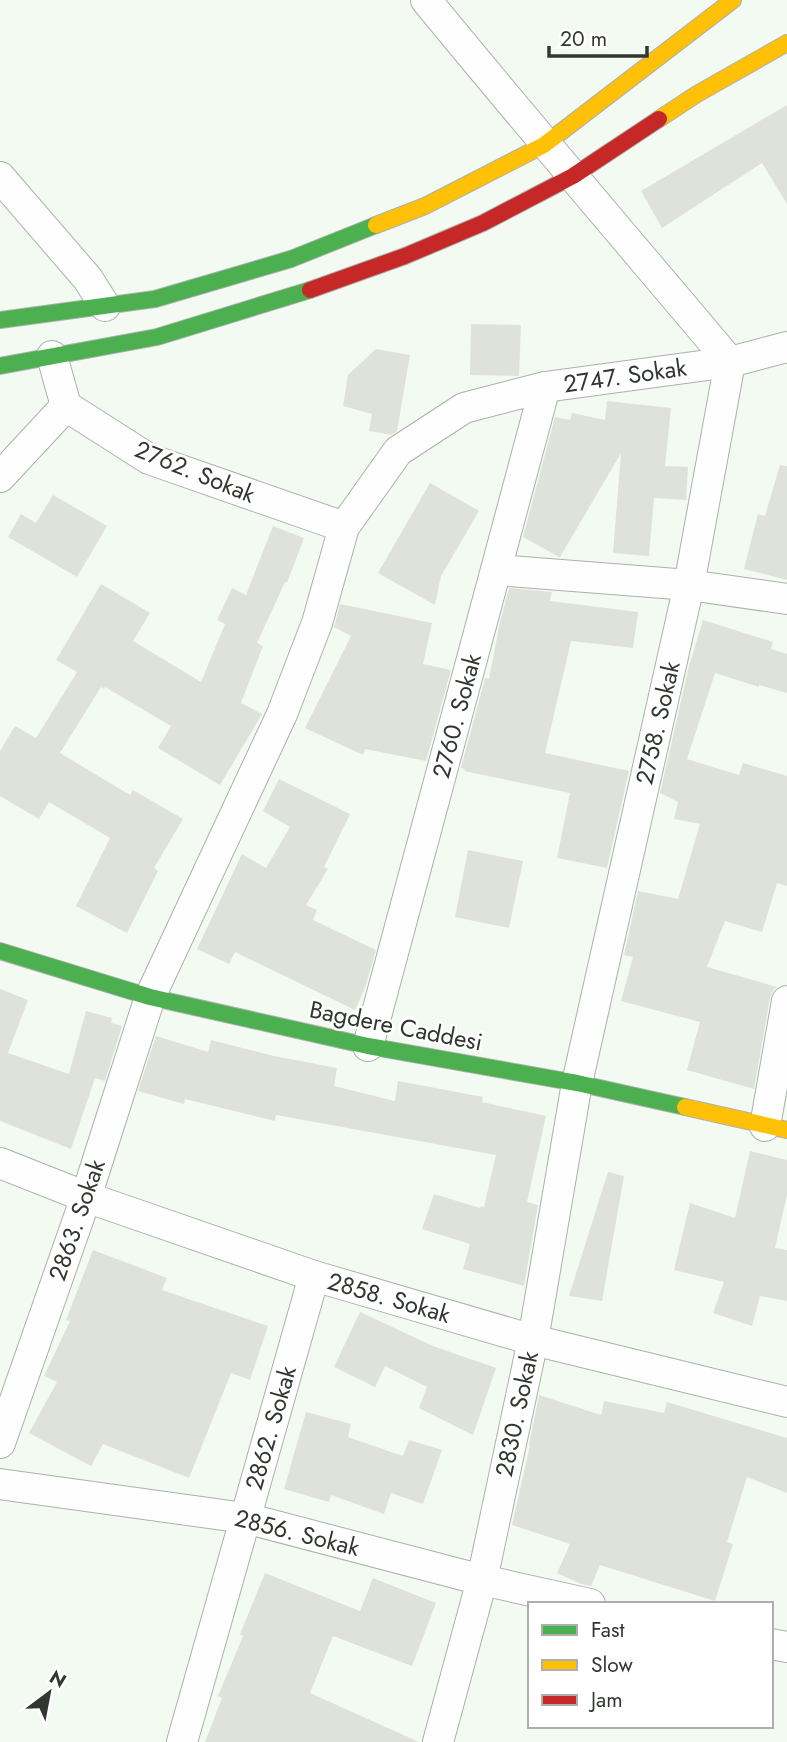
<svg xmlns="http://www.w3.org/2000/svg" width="787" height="1742" font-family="Jost,sans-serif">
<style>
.building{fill:#dfe2db}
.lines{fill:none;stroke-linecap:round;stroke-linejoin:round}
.street-casing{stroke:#acb1ac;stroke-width:32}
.fast-casing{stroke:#acb1ac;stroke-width:18}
.slow-casing{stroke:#acb1ac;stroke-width:18}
.jam-casing{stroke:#acb1ac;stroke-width:18}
.street{stroke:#fdfefd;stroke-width:30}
.fast{stroke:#4caf50;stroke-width:16}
.slow{stroke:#ffc107;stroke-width:16}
.jam{stroke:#c62828;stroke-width:16}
.labels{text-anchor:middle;stroke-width:5;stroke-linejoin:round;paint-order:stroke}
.street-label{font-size:24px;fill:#313731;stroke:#fff}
</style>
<rect width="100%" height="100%" fill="#f3faf2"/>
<!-- building -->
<g class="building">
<polygon points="787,105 787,204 762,163 662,228 641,191"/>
<polygon points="471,324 521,325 519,376 470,375"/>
<polygon points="376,349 410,355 397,431 391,435 369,431 372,414 343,406 348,375"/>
<polygon points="607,401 671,408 665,466 688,467 686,500 654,498 649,556 613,553 621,453 560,557 559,557 523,537 555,417 570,420 572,413 605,420"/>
<polygon points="780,465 787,466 787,580 744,569 758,514 765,516"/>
<polygon points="430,483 479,511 441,576 435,605 378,573"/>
<polygon points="53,495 107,526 77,577 8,537 21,514 36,523"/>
<polygon points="273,526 304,538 287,583 285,582 257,643 263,646 241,703 262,714 220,785 158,748 171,726 105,687 104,689 101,687 60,753 130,795 133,790 183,819 154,868 158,871 127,933 76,906 110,838 49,802 39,819 0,796 0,751 15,726 36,738 77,672 56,660 101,584 150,613 133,641 201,682 225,624 217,620 232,588 246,595"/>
<polygon points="509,588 552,592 550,601 638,612 633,648 571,641 545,753 629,771 607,868 557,858 570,793 464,771 465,769 461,768 485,678 489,679 500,622"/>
<polygon points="340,604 432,623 423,664 451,670 426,761 365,749 363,755 305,728 351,636 334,627"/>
<polygon points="703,620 773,642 771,649 787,654 787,693 759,685 759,687 715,673 687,759 739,775 743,763 787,776 787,886 777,883 762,932 725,921 707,967 777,987 773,990 770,998 754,1089 687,1070 700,1022 621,1001 633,957 624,955 638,891 678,899 700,824 674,819 678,802 660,793 689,666"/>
<polygon points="279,779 350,814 324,867 328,869 306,905 317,910 313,920 376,950 365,988 355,1010 235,952 229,964 197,949 242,854 266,868 290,827 263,811"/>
<polygon points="468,850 523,861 509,928 455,917"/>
<polygon points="0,989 28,1000 8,1053 69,1074 86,1011 112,1018 111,1023 122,1026 105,1081 95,1078 71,1149 0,1121"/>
<polygon points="156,1036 208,1052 211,1040 274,1056 337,1068 334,1086 395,1101 398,1081 483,1097 482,1102 546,1116 527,1202 538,1205 524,1286 463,1269 470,1244 422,1229 434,1194 480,1208 481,1206 484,1207 496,1155 276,1115 275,1121 185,1099 184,1104 138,1091"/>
<polygon points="750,1151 787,1160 787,1195 775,1248 787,1250 787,1301 760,1296 752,1326 713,1313 724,1282 674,1270 690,1203 735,1218"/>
<polygon points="608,1172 624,1176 602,1301 569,1296"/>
<polygon points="93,1250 167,1278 162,1290 268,1326 250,1380 231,1373 189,1478 103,1444 91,1466 29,1433 57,1382 44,1376 70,1321 66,1320"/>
<polygon points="360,1312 433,1346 496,1368 473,1435 419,1408 427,1387 385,1366 375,1387 334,1367"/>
<polygon points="539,1395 601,1415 604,1401 664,1413 667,1402 787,1438 787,1493 747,1477 727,1542 733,1544 715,1601 600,1565 591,1586 581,1584 557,1573 570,1544 512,1525 530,1445 529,1445"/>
<polygon points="306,1412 351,1424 348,1437 403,1456 409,1440 442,1450 423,1504 391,1493 384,1514 331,1495 329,1502 284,1489"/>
<polygon points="265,1573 360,1611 373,1578 436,1603 412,1666 333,1636 310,1693 419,1742 205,1742 222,1698 218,1696 243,1636 240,1634"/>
</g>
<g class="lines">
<!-- street casing -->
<g class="street-casing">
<g id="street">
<path d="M426,0C526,122 628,241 730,362L689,585L577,1083L533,1340L482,1580L438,1742"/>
<polyline points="0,177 88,279 105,306"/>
<polyline points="52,356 66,406"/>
<polyline points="0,477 66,406 149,459 344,527"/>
<polyline points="497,570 689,585 787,599"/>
<polyline points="368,1046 545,387"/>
<polyline points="765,1126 787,1001"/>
<polyline points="0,1163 86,1197 314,1276 533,1340 787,1402"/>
<polyline points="0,1443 86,1197 150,997 282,714 317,623 344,527 398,451 464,408 545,387 730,362 787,347"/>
<polyline points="0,1484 245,1518 482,1580 590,1604"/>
<polyline points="771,1644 787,1647"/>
<polyline points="182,1742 314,1276"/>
</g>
</g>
<!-- fast casing -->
<g class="fast-casing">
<g id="fast">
<polyline points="0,320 155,299 291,259 376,225"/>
<polyline points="0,366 157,337 310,290"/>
<polyline points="0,951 150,997 368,1046 577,1083 685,1107"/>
</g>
</g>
<!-- slow casing -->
<g class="slow-casing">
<g id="slow">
<polyline points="659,119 697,94 787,43"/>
<polyline points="376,225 425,206 544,145 733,0"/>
<polyline points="685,1107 787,1130"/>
</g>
</g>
<!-- jam casing -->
<g class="jam-casing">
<polyline id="jam" points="310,290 405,256 483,223 573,176 659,119"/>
</g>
<!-- street -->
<use href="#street" class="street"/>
<!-- fast -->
<use href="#fast" class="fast"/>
<!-- slow -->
<use href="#slow" class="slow"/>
<!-- jam -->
<use href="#jam" class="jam"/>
</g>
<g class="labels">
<!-- street labels -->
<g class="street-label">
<text transform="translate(625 376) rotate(-8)" y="8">2747. Sokak</text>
<text transform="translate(195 472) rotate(22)" y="8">2762. Sokak</text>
<text transform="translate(457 716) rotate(-75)" y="8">2760. Sokak</text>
<text transform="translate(658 723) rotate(-77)" y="8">2758. Sokak</text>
<text transform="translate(396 1026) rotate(11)" y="8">Bagdere Caddesi</text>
<text transform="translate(77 1220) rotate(-71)" y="8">2863. Sokak</text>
<text transform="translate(389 1298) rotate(16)" y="8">2858. Sokak</text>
<text transform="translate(517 1414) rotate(-78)" y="8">2830. Sokak</text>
<text transform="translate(271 1428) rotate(-74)" y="8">2862. Sokak</text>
<text transform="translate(297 1533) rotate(14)" y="8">2856. Sokak</text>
</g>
</g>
<!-- legend -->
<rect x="528" y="1602" width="245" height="126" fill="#ffffff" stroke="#adafad" stroke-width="2"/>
<rect x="542" y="1625" width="35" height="10" fill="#4caf50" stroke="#adafad" stroke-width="2"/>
<text x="591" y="1637" font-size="21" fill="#313731">Fast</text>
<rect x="542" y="1660" width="35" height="10" fill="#ffc107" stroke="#adafad" stroke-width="2"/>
<text x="591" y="1672" font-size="21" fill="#313731">Slow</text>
<rect x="542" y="1695" width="35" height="10" fill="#c62828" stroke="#adafad" stroke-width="2"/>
<text x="591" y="1707" font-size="21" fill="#313731">Jam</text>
<!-- north arrow -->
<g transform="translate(49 1693) rotate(32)" stroke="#ffffff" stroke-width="5" paint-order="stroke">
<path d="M0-5L12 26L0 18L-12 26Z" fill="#313731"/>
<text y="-10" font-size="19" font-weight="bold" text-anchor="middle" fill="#313731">N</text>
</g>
<!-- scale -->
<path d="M549 46v10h98v-10" fill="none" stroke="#313731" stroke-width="3.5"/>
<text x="560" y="46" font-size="21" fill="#313731" stroke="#ffffff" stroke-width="5" paint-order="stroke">20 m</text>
</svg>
